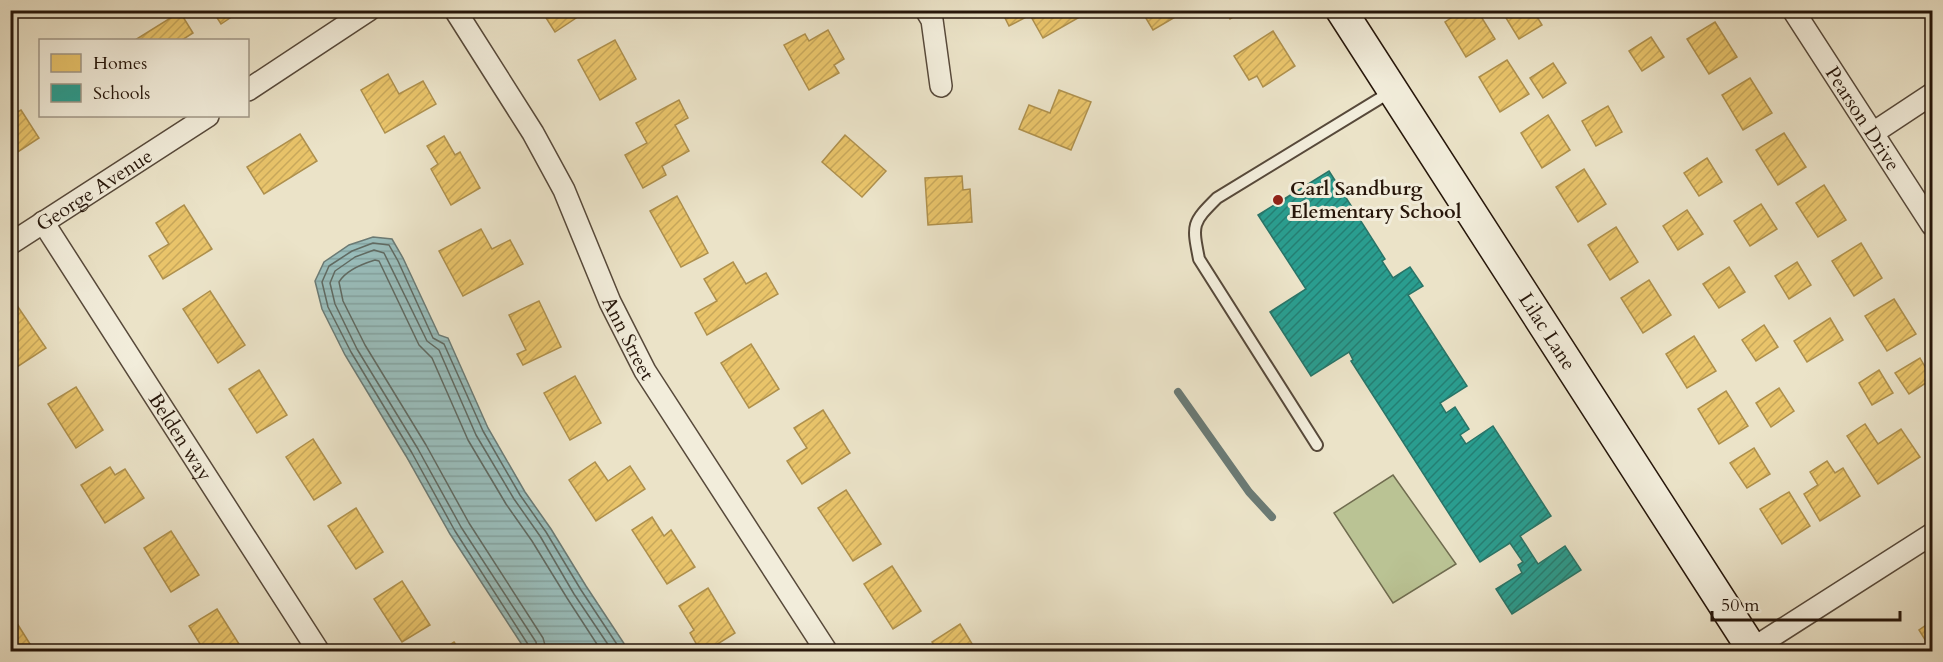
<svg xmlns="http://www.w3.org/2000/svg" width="1943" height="662" font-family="Cardo,serif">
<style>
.green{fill:#bac394;stroke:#706c4f;stroke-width:1.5}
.water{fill:url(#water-rules);stroke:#6b7a74;stroke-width:1.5}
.homes{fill:url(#homes-hatch);stroke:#ae904d;stroke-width:1.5}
.schools{fill:url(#schools-hatch);stroke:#297467;stroke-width:1.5}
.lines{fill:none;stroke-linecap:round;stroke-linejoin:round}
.shore{stroke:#606a62;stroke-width:1.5}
.stream{stroke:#6b7a74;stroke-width:8}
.lane-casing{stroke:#57493a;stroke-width:14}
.street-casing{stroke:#57493a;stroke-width:24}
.secondary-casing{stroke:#26160a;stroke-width:33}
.lane{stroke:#f2eddb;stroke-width:10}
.street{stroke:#f2eddb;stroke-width:21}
.secondary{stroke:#f2eddb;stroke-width:30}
.poi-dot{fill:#8f2418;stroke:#f2eddb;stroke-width:2}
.labels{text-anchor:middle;stroke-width:6;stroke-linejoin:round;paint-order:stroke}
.street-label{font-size:20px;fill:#26160a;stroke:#f2eddb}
.poi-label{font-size:20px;font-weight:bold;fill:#26160a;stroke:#f2eddb;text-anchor:start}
</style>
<defs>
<pattern id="water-rules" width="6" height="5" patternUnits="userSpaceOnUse" patternTransform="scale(1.5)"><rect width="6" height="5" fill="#99bdbb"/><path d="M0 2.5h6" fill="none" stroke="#84a29f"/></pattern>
<pattern id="homes-hatch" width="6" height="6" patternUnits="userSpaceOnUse" patternTransform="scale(1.5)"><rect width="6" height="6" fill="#e9c46a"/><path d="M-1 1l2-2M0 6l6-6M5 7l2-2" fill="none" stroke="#c8a85b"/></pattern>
<pattern id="schools-hatch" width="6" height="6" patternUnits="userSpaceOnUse" patternTransform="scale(1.5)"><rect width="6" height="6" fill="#2a9d8f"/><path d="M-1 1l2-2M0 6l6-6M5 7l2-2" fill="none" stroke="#247f73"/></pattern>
</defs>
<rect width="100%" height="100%" fill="#ebe3c8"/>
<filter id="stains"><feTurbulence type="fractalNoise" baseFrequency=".00333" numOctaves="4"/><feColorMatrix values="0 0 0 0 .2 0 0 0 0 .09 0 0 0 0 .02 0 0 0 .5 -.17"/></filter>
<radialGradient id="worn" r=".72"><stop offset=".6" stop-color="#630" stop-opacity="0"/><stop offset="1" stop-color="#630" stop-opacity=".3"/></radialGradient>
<!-- green -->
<polygon class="green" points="1393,475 1456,564 1393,603 1334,513"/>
<!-- water -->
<polygon class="water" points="373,237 392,239 403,258 439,335 448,338 488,428 525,492 551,529 586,586 629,651 526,651 450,534 406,456 345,355 322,309 315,281 324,262 349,245"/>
<!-- homes -->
<g class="homes">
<polygon points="212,10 242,10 221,24"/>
<polygon points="541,10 571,10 576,18 555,32"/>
<polygon points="1001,10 1083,10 1085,14 1043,38 1030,15 1009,26"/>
<polygon points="1141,10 1173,10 1177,16 1153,30"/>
<polygon points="1226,10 1245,10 1230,19"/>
<polygon points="1463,10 1477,10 1495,39 1466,57 1445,22"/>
<polygon points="1517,10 1533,10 1542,25 1519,39 1506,18"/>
<polygon points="180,12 193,33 182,40 135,40"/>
<polygon points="1715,22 1737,57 1709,74 1687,39"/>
<polygon points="828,30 844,59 834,65 839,73 809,90 784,45 805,34 809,41"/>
<polygon points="1273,31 1295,66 1263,87 1257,76 1249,80 1234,56"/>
<polygon points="1651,37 1664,57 1642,71 1629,51"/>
<polygon points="615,40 636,79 600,100 578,60"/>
<polygon points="1507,60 1529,94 1500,112 1479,77"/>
<polygon points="1553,63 1566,83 1543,98 1530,78"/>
<polygon points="388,74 399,94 423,81 436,104 385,133 361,90"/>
<polygon points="1750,78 1772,113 1743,130 1722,95"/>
<polygon points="1059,90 1091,102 1071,150 1019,129 1029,105 1050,113"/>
<polygon points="679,100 688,118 675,125 689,151 662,166 666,175 643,188 625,155 647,143 636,123"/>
<polygon points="1608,106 1622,132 1596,146 1582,121"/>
<polygon points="21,110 39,138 10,157 10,116"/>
<polygon points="1548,115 1570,150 1542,168 1521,133"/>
<polygon points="1784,133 1806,167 1778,185 1756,150"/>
<polygon points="300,134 317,161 264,194 247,167"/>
<polygon points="845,135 886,171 862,197 822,162"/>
<polygon points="444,136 455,155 460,152 480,188 451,205 431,169 438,164 427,146"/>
<polygon points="1707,158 1722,182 1699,196 1684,173"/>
<polygon points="1584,169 1606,204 1578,222 1556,187"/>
<polygon points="962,176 963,190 970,189 972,222 928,225 925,178"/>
<polygon points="1824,185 1846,220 1818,237 1796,203"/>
<polygon points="677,196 708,253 681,267 650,211"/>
<polygon points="1761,204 1777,229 1750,246 1734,221"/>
<polygon points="184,205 212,249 163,279 149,256 169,244 156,223"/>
<polygon points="1687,210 1703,234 1678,250 1663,226"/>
<polygon points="1616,227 1638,262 1610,280 1588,245"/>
<polygon points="481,229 492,249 510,240 523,264 463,296 439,251"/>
<polygon points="1861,243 1882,278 1854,296 1832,261"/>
<polygon points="733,262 746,284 766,273 778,294 707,335 695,313 717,301 704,279"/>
<polygon points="1797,262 1811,285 1789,299 1775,276"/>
<polygon points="1729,267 1745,292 1719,308 1703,284"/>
<polygon points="1649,280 1671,315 1643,333 1621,298"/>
<polygon points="210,291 245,345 218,363 183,309"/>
<polygon points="1894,299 1916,334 1887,351 1865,316"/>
<polygon points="539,301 561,347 523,365 517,354 526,350 509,315"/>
<polygon points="16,304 46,348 17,367 10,357 10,308"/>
<polygon points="1830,318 1843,340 1807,362 1794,341"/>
<polygon points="1764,325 1778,347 1756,361 1742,340"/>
<polygon points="1694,336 1716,371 1687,388 1666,354"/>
<polygon points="751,344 779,389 749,408 721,363"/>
<polygon points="1920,358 1932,379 1909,394 1895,373"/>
<polygon points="259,370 287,415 257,433 229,389"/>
<polygon points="1879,370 1893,393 1872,405 1859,383"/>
<polygon points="575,376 601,423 570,440 544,393"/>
<polygon points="76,387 103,430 76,448 48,404"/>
<polygon points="1779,388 1794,411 1771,427 1756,403"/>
<polygon points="1726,391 1748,426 1719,444 1698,409"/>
<polygon points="823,410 850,453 802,484 787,461 807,448 794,428"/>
<polygon points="1865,424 1878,444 1901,429 1920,457 1878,484 1847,436"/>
<polygon points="313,439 341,483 314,500 286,457"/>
<polygon points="1754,448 1770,474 1747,488 1730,463"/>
<polygon points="1827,461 1835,473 1843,468 1860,496 1820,521 1804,494 1818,485 1810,472"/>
<polygon points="595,462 608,481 630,466 645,489 596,521 569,480"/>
<polygon points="110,467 115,475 125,469 144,498 105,523 81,485"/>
<polygon points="846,490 881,544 853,561 818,508"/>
<polygon points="1789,492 1810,526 1782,544 1760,509"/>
<polygon points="356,508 383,552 356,569 328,526"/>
<polygon points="652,517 664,536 671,530 695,567 667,584 632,530"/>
<polygon points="171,531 199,575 171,592 144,548"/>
<polygon points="892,566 921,611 893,629 864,584"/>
<polygon points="402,581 430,625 402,642 374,599"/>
<polygon points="708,588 735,633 705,652 701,652 690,633 694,630 679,606"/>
<polygon points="217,609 244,652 205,652 189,626"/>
<polygon points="15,620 35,652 10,652 10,623"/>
<polygon points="1932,621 1932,651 1919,630"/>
<polygon points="960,624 977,652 938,652 932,642"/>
<polygon points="454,642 461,652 439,652"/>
</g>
<!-- schools -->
<polygon class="schools" points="1329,171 1385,259 1382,261 1393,278 1410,267 1423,286 1408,295 1467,386 1440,403 1446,413 1455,407 1469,429 1460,435 1466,444 1493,426 1551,516 1520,536 1538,564 1565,546 1581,570 1512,614 1496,589 1522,573 1518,565 1523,562 1510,543 1480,562 1351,361 1353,360 1349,352 1311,376 1270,312 1306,289 1258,215"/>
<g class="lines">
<!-- shore -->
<g class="shore">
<polyline points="530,652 529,646 455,531 412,453 351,352 328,307 322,282 329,266 352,251 373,243 389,245 398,261 433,338 444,344 483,431 520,495 546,532 581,590 622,652"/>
<polyline points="538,652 536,642 461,527 418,449 357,349 335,304 330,283 335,271 355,257 374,250 384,253 427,341 439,350 476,435 514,499 540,536 574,594 613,652"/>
<path d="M547,652L543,638L469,523L426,445L365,345L343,301L339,282C346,270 362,264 375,260L379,261L419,345L432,358L468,440L506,504L532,541L567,598L602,652"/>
</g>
<!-- stream -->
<polyline class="stream" points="1178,392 1249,492 1272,517"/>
<!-- lane casing -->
<g class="lane-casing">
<path id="lane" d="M1317,445L1199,259C1192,224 1192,223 1217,198L1392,91"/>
</g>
<!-- street casing -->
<g class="street-casing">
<g id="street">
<path id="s1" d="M455,10L533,133L564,190L610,302L645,371L827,652"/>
<polyline points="926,10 932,20 941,86"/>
<path id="s2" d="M1793,10L1932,225"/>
<polyline points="248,90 369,10"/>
<polyline points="1873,133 1932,94"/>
<path id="s3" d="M43,222L319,652"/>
<path id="s4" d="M10,244L208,116"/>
<polyline points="1752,649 1932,534"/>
</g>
</g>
<!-- secondary casing -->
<g class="secondary-casing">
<g id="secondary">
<path id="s5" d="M1341,10L1754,652"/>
</g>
</g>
<!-- lane -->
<use href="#lane" class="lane"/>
<!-- street -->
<use href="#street" class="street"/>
<!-- secondary -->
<use href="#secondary" class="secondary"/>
</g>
<!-- markers -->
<circle class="poi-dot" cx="1278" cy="200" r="6"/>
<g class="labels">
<!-- street labels -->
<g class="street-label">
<text dy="7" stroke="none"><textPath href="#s2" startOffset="129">Pearson Drive</textPath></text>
<text dy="7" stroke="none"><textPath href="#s4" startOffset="100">George Avenue</textPath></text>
<text dy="7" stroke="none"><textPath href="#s5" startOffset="382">Lilac Lane</textPath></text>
<text dy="7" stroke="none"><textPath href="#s1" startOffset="372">Ann Street</textPath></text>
<text dy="7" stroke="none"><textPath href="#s3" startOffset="255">Belden way</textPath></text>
</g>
<!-- poi labels -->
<g class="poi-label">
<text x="1290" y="195">Carl Sandburg<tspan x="1290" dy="23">Elementary School</tspan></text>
</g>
</g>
<!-- margin -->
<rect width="1943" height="662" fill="none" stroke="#ebe3c8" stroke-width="36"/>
<rect x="12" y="12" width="1919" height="638" fill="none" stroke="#26160a" stroke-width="3"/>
<rect x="18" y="18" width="1907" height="626" fill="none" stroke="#26160a" stroke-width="1.5"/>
<!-- legend -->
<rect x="39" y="39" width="210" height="78" fill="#f2eddb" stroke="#a09787" stroke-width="1.5"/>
<rect x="51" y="54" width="30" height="18" fill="#e9c46a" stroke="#a09787" stroke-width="1.5"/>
<text x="93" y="69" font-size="18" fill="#26160a">Homes</text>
<rect x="51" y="84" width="30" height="18" fill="#2a9d8f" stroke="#a09787" stroke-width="1.5"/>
<text x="93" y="99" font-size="18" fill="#26160a">Schools</text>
<!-- scale -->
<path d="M1712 611v9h188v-9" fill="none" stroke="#26160a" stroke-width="3"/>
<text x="1721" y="611" font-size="18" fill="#26160a" stroke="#f2eddb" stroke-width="4.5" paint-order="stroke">50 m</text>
<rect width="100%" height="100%" filter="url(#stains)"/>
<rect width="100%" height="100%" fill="url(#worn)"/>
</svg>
